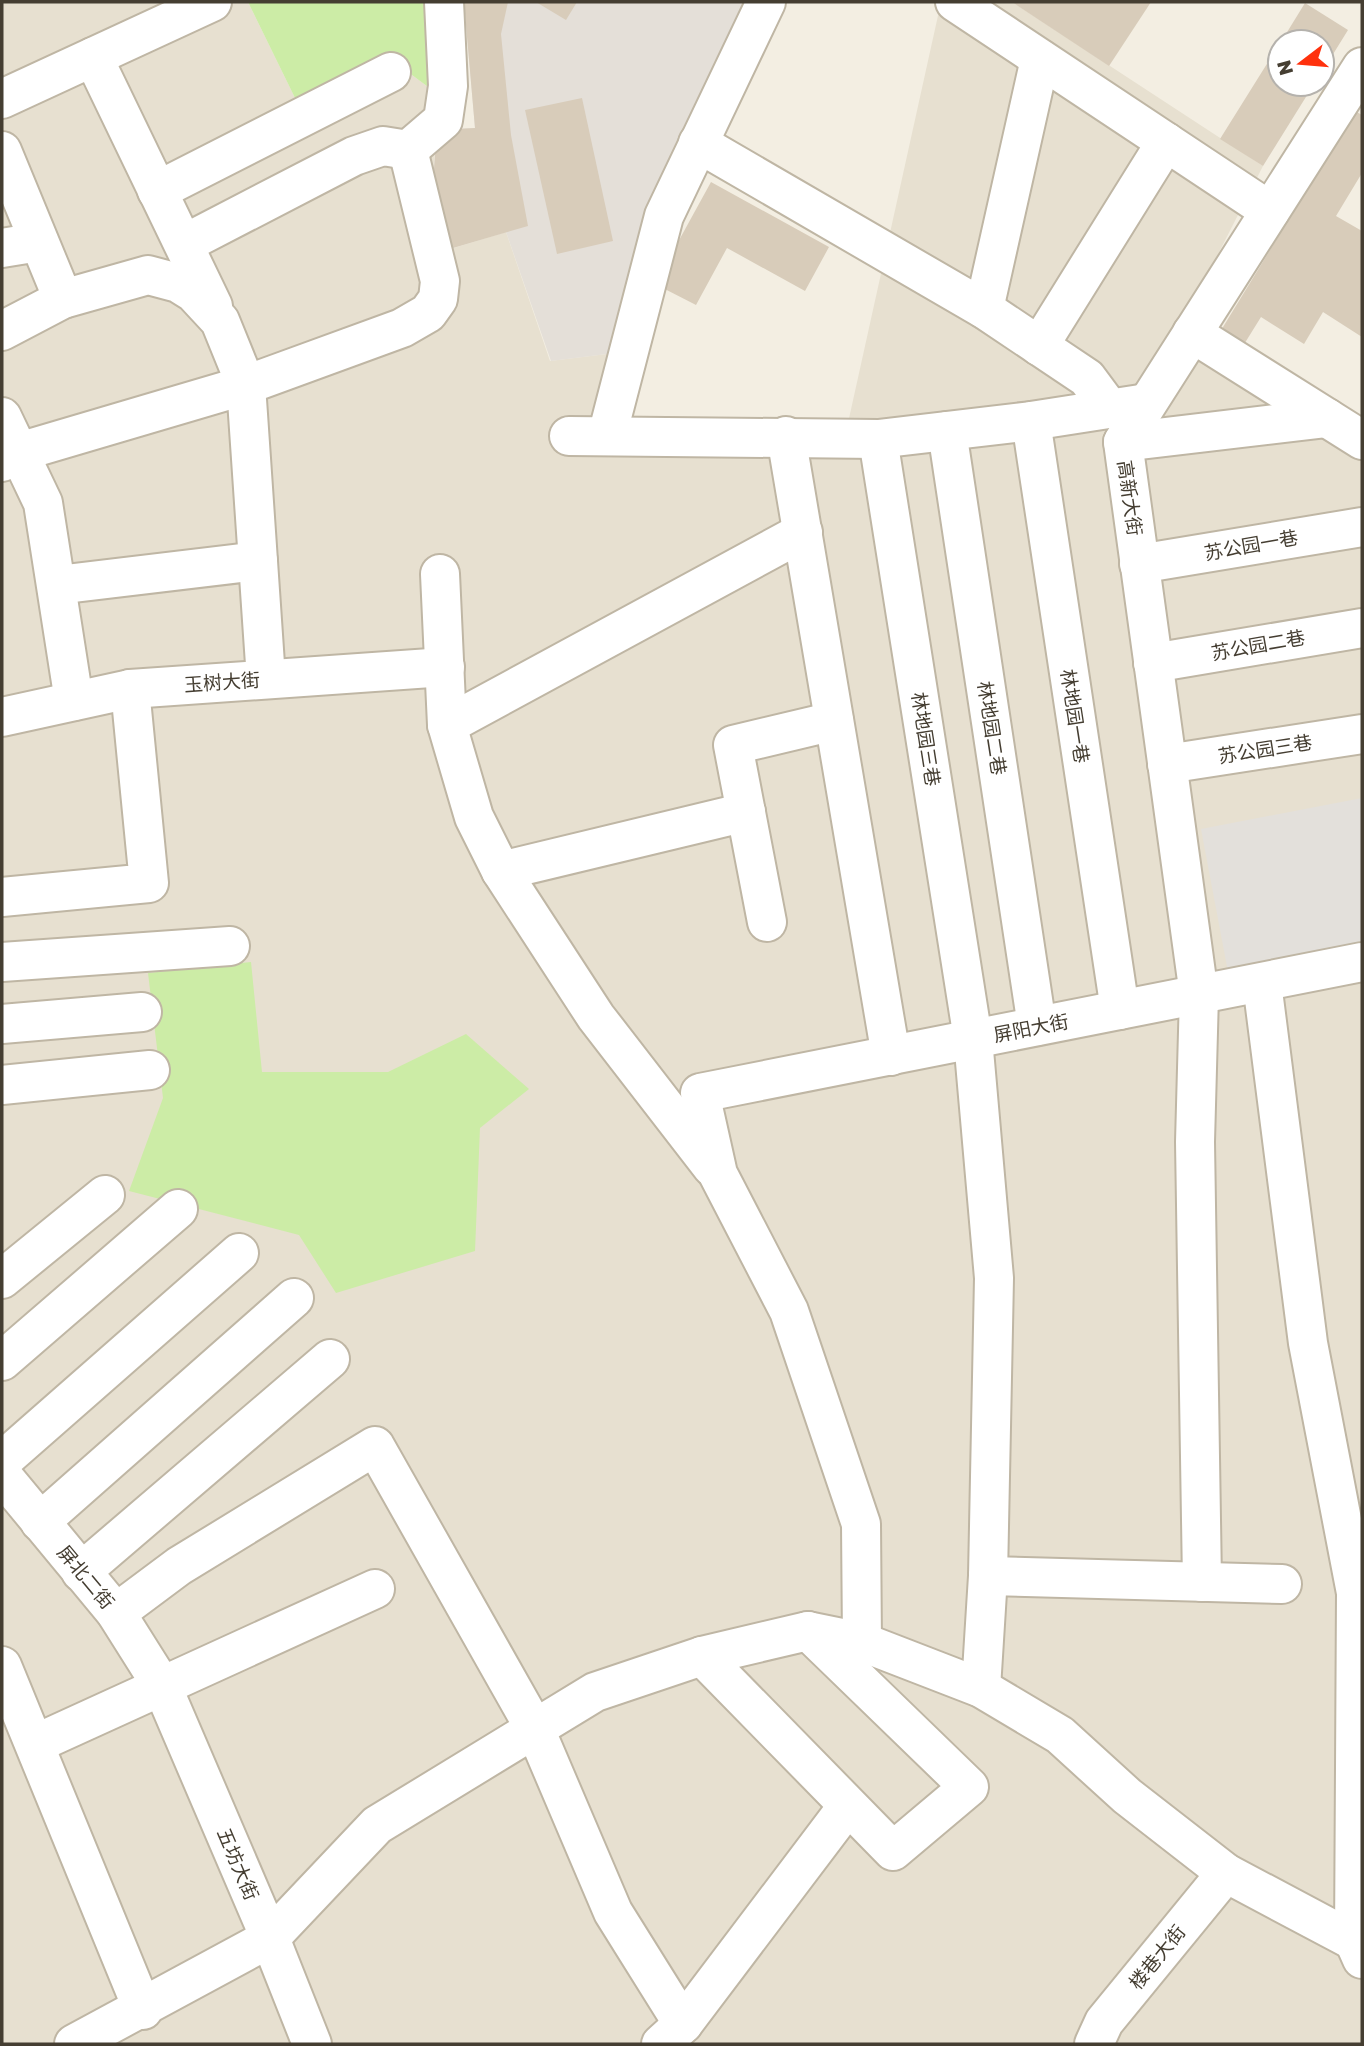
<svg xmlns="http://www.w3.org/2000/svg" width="1364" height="2046" font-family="'Golos Text','Noto Sans SC',sans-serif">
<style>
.residential{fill:#e7e0d0}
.industrial{fill:#e4dfd8}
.green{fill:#cceca6}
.parking{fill:#e3e0db}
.building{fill:#d8ccba}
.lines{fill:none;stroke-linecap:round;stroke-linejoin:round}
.minor-casing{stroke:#bfb6a4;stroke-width:42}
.minor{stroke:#fff;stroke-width:38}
.labels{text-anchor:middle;stroke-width:5;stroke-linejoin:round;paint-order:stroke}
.street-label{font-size:19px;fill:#453e32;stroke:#fff}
</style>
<rect width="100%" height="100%" fill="#f3eee2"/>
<!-- residential -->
<polygon class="residential" points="2,2 248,2 296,100 385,55 439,95 432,195 447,250 506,232 550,361 615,353 627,424 848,423 941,2 1012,2 1263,166 1188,313 1362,419 1362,2044 2,2044"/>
<!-- industrial -->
<polygon class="industrial" points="464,2 752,2 615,353 551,361 506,232 446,250 432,195 437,130 475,128"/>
<!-- green -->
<g class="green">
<polygon points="248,2 430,2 425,25 439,95 385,55 296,100"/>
<polygon points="251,962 262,1072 388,1072 466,1034 529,1089 480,1128 475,1251 336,1293 299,1235 129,1191 163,1098 148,973"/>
</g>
<!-- parking -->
<polygon class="parking" points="1362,798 1362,946 1228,972 1201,829"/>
<!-- building -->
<g class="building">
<polygon points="464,2 508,2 501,34 511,135 528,226 446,250 432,195 437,130 475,128"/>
<polygon points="536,2 577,2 566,20"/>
<polygon points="1012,2 1151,2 1109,66"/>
<polygon points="1305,3 1348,30 1322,72 1322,42 1281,42"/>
<polygon points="1280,43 1280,84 1314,84 1263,166 1220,139"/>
<polygon points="582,98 613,241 557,254 525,110"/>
<polygon points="1355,111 1362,115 1362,173 1336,216 1362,231 1362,337 1323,312 1304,344 1261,317 1243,346 1220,332"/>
<polygon points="711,182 829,247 805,291 727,248 696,305 655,284"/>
</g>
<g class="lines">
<!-- minor casing -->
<g class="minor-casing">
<g id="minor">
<polyline points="955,2 1270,211"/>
<polyline points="93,57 213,306"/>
<polyline points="2,99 212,2"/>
<polyline points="698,143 984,309 1087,378 1110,409"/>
<polyline points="408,150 443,120 448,86 444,2"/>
<polyline points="2,151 63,299"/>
<polyline points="157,191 391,72"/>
<polyline points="184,244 354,156 383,146 408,150"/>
<polyline points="2,248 39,242"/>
<polyline points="984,309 1040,59"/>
<polyline points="2,331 63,299 148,275 178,283 194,293 220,321 246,385 266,679"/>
<polyline points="1192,333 1362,440"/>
<polyline points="1039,346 1166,142"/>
<polyline points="2,417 43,503 74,701"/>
<polyline points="1031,421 1120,1010"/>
<polyline points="947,431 1037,1026"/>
<polyline points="569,436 878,439 1031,421 1147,403"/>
<polyline points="607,436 664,216 766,2"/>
<polyline points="786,436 891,1056"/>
<polyline points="878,439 973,1039 994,1278 988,1576 981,1688"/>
<polyline points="1123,442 1327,418"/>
<polyline points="2,462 19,452 246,385 402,328 428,313 438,299 440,281 408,150"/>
<polyline points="1139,564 1362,527"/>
<polyline points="440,574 447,725 474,817 501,871 596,1017 712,1167"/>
<polyline points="57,585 258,561"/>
<polyline points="1153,663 1362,628"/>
<polyline points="2,717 130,689 445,667"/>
<polyline points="447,725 803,532"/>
<polyline points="1167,764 1362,734"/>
<polyline points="501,871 746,812"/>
<polyline points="2,897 149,883 130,689"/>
<polyline points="767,922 733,745 834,721"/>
<polyline points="2,962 230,946"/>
<polyline points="1262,983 1308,1343 1356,1593 1354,1941 1362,1959"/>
<polyline points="2,1024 142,1012"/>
<polyline points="2,1085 150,1070"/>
<polyline points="2,1279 105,1195"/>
<polyline points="2,1361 178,1209"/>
<polyline points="2,1461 239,1253"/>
<polyline points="2,1475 116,1613 162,1686 270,1938 312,2044"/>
<polyline points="40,1522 294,1298"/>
<polyline points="81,1572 330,1359"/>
<polyline points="988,1576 1282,1584"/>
<polyline points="1202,1582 1195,1142 1199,995 1123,442 1362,67"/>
<polyline points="116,1613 179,1566 375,1446 535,1729 613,1912 683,2024"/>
<polyline points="862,1642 861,1524 789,1311 718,1174 700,1093 1362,962"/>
<polyline points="702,1656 893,1851 969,1787 808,1631"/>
<polyline points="2,1666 143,2010"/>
<polyline points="35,1744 375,1589"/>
<polyline points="74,2044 270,1938 377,1825 595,1692 702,1656 808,1631 862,1642 981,1688 1060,1735 1127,1796 1226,1873 1354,1941"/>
<polyline points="661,2044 683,2024 847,1807"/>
<polyline points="1094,2044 1104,2022 1226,1873"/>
</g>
</g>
<!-- minor -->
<use href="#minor" class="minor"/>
</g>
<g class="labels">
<!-- street labels -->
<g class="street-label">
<text transform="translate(1130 498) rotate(82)" y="7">高新大街</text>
<text transform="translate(1251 545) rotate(-10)" y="7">苏公园一巷</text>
<text transform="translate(1258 645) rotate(-10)" y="7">苏公园二巷</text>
<text transform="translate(222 682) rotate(-4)" y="7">玉树大街</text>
<text transform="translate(1075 716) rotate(81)" y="7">林地园一巷</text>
<text transform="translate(992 728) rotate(81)" y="7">林地园二巷</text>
<text transform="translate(926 739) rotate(81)" y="7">林地园三巷</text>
<text transform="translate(1265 749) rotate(-9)" y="7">苏公园三巷</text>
<text transform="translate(1031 1028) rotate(-11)" y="7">屏阳大街</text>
<text transform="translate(86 1577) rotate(50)" y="7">屏北二街</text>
<text transform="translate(238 1864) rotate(67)" y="7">五坊大街</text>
<text transform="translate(1157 1957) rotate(-51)" y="7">楼巷大街</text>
</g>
</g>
<!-- border -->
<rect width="1364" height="2046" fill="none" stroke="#453e32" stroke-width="7"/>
<!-- north arrow -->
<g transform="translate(1301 63) rotate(254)"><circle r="33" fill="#ffffff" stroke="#b5b2ad" stroke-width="2"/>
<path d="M0-5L12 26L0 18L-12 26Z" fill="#ff310d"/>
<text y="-10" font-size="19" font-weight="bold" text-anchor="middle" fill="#453e32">N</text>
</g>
</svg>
